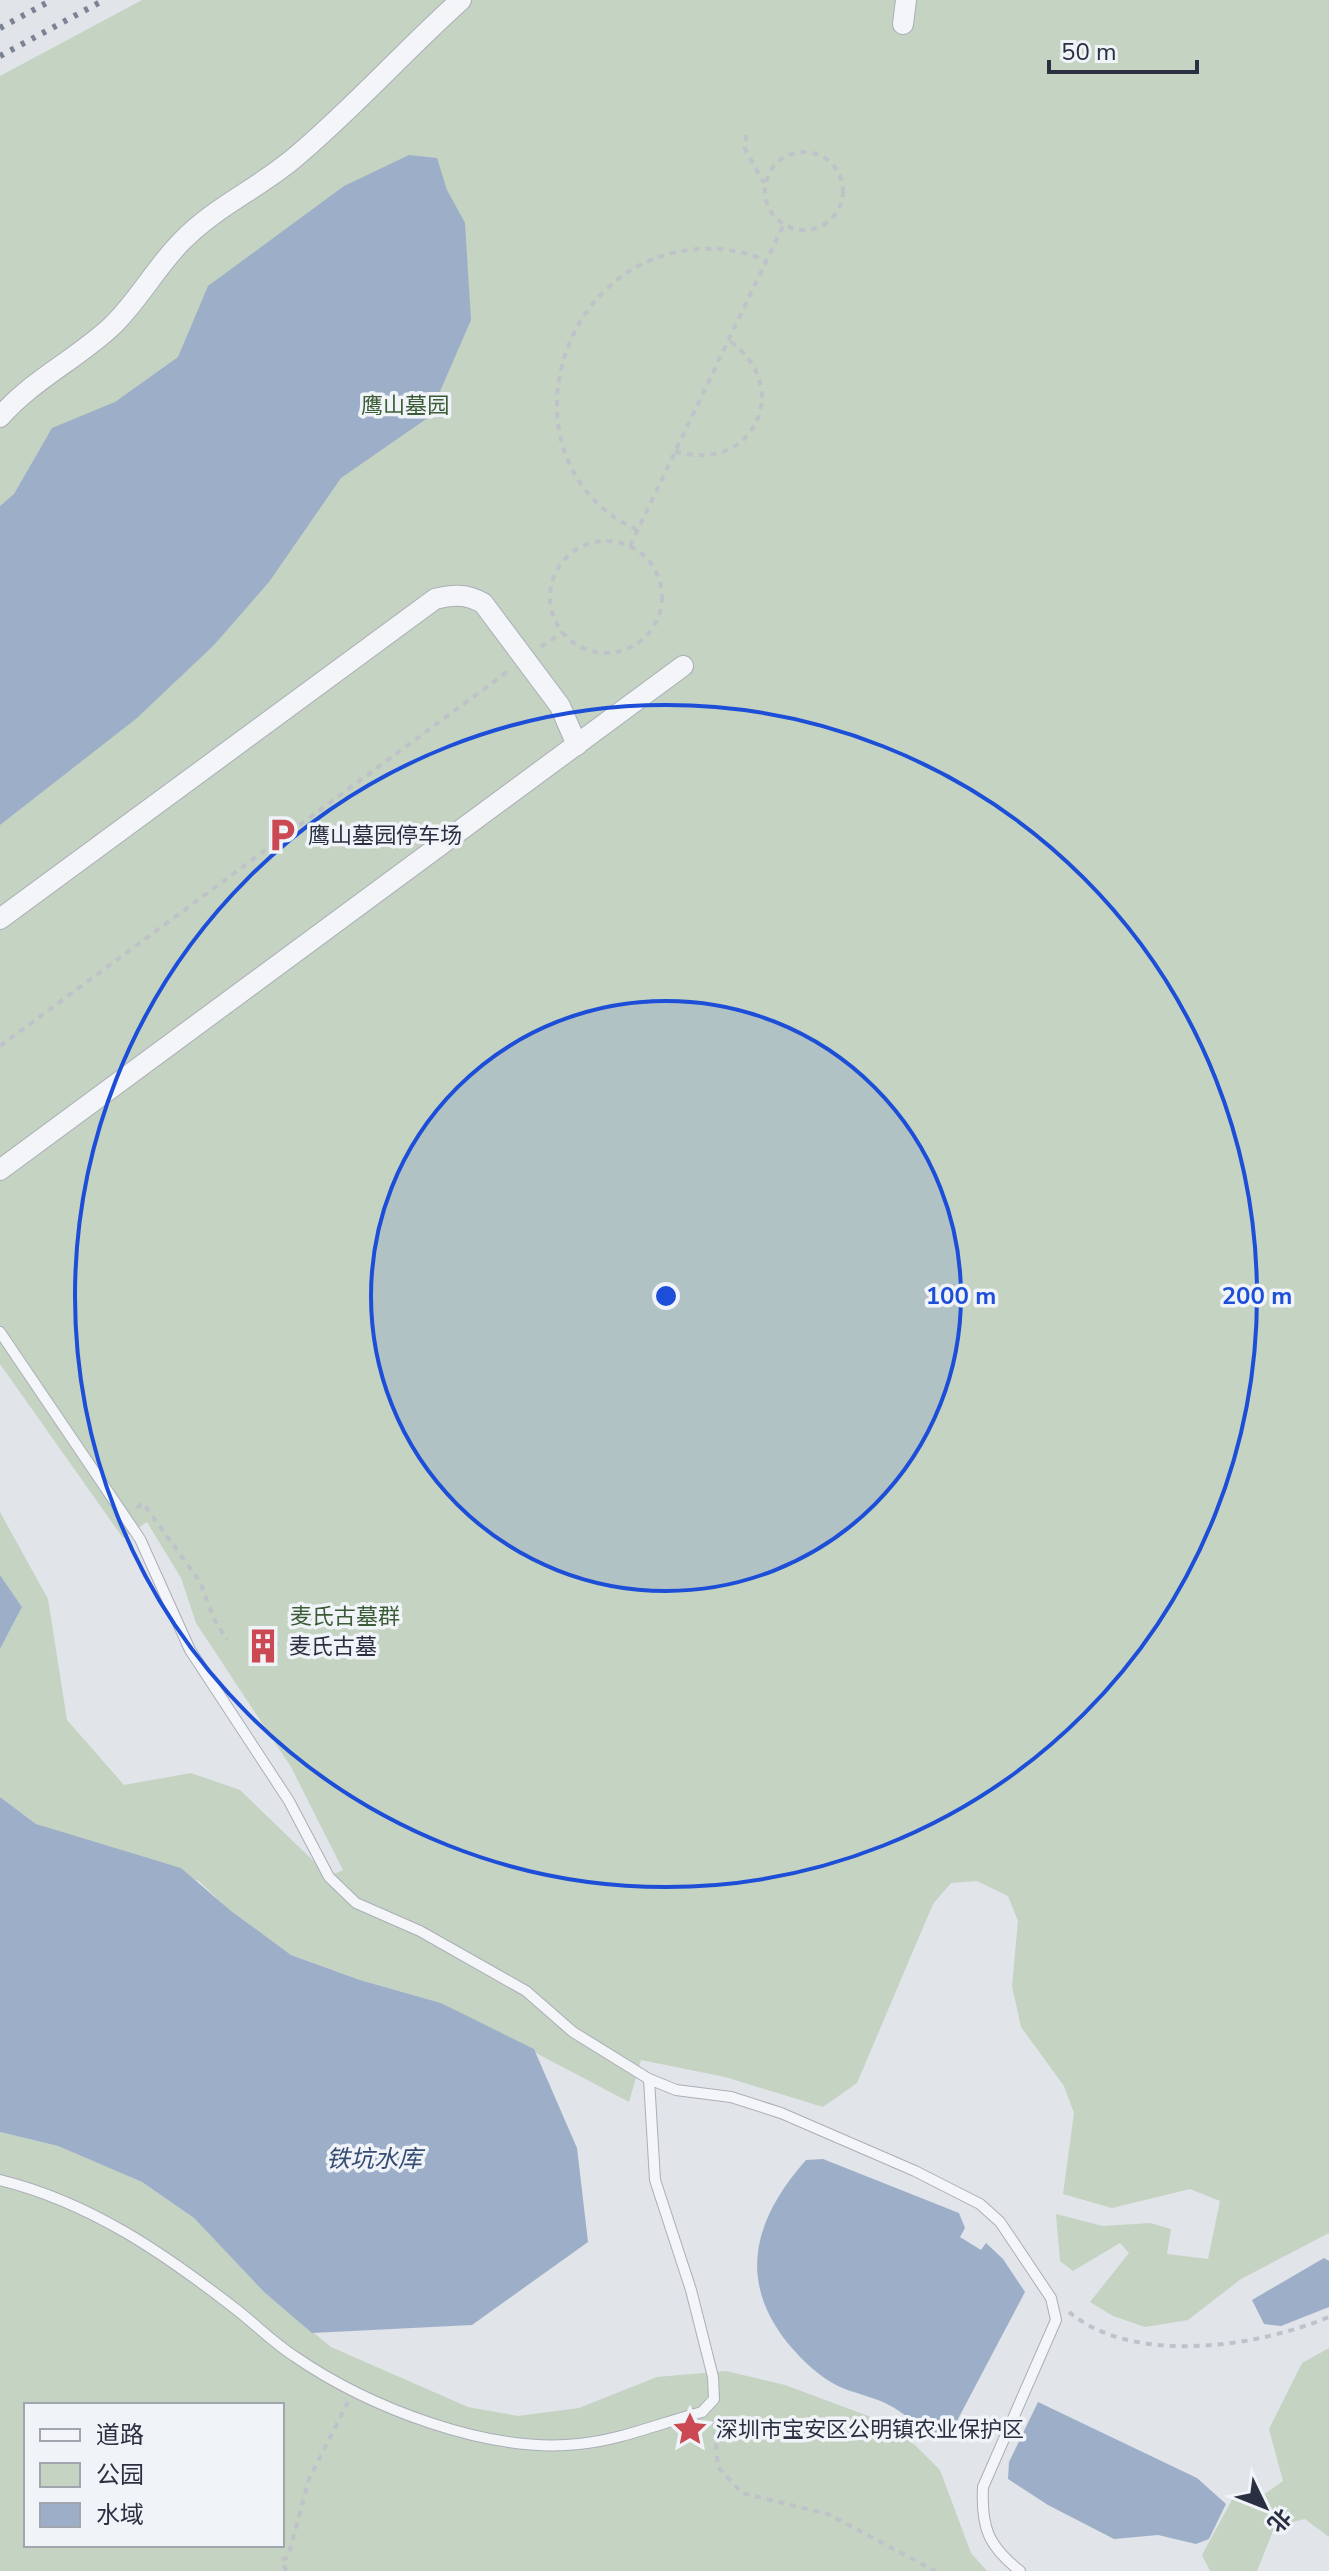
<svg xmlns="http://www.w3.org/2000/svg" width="1329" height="2571" font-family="'Nunito Sans','Noto Sans SC',sans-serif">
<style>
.green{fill:#c5d3c2;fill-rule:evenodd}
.water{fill:#9dafc8}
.building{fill:#bec2cc}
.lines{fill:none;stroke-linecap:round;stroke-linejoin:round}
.service-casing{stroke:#aaaeb7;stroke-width:12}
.minor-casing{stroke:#aaaeb7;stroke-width:22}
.path{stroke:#bfc2c8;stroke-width:4;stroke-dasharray:6 6;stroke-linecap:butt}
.service{stroke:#f4f5f8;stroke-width:10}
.minor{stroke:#f4f5f8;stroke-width:20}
.rail{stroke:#7b8293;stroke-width:6;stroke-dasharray:4 8;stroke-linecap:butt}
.ring{fill:none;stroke:#1d4ed8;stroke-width:4}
.labels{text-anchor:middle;stroke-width:7;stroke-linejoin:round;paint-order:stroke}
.park-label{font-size:22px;fill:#3b5c37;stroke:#f0f3f7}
.poi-label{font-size:22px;fill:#2a3041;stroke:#f0f3f7;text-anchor:start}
.water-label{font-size:24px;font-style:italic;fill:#354c74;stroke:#f0f3f7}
.centre{fill:#1d4ed8;stroke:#f0f3f7;stroke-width:4}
.ring-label{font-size:24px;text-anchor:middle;font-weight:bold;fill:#1d4ed8;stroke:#f0f3f7;stroke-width:7;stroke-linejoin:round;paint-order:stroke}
</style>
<rect width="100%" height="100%" fill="#e1e4e9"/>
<!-- green -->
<g class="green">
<polygon points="142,0 1329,0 1329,2233 1241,2279 1188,2320 1145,2327 1113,2316 1090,2302 1129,2253 1120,2243 1073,2271 1060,2261 1056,2214 1103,2226 1150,2223 1171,2229 1167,2254 1208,2259 1220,2201 1190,2189 1112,2208 1063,2194 1074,2113 1064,2086 1021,2027 1012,1986 1018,1921 1008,1896 977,1881 951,1883 933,1904 857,2083 823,2107 725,2077 641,2060 629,2102 441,2003 360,1980 291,1955 231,1912 199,1881 36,1824 0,1797 0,1649 22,1607 0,1575 0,1512 48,1599 67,1720 124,1785 191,1773 240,1790 329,1876 343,1870 291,1767 196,1623 181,1578 147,1522 123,1538 0,1364 0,76"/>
<path d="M0,2132L58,2146L142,2182L194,2218L264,2292L331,2347L468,2407L518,2416L579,2408L657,2377L726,2371L785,2385L879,2420L915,2445L940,2470L971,2553L987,2571H0ZM26,2405H282V2545H26Z"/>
<polygon points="1329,2348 1329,2537 1305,2519 1275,2526 1257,2571 1210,2571 1202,2555 1234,2496 1256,2500 1283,2481 1269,2429 1302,2363"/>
</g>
<!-- water -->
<g class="water">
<polygon points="409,155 437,158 447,190 465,223 471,320 429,417 341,478 269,582 214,645 137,718 0,825 0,506 14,494 52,428 115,402 178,357 208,286 344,186"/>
<polygon points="0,1575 22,1607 0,1649"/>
<polygon points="0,1797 36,1824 181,1868 231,1911 291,1955 360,1980 441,2003 534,2049 577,2148 588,2242 472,2325 312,2333 264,2292 194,2218 142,2182 58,2146 0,2132"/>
<path d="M823,2159L959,2213L965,2228L960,2237L981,2250L986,2243L1003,2259L1025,2292L949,2436C914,2429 912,2416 885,2403C870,2396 853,2393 838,2386C821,2378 803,2361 791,2347C736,2282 753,2220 806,2160Z"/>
<polygon points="1324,2258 1329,2261 1329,2307 1281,2326 1264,2324 1252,2300"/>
<polygon points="1038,2402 1197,2478 1226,2504 1209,2539 1196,2544 1158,2535 1114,2539 1048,2505 1008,2479 1009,2462"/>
</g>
<!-- building -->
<polygon class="building" points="272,1632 280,1645 265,1655 257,1642"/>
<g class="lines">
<!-- service casing -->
<g class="service-casing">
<g id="service">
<path d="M0,1332L140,1539L190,1650L289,1801L329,1877L356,1903L420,1931L526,1991L573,2032L649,2079L676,2090L731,2097L781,2113L915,2171L980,2204L1000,2222L1051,2298L1056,2320L983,2487C981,2527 988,2546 1020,2571"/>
<path d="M0,2180C90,2202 165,2254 237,2310C256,2325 274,2343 294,2356C368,2407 488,2454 579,2444C620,2440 661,2423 702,2412L714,2399L713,2377L691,2290L655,2180L649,2079"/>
</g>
</g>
<!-- minor casing -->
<g class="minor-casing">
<g id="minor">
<polyline points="903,24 906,0"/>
<path d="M0,417C32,380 77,359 112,326C139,300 156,267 182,241C215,207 257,189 293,159C352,110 404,51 461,0"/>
<path d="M0,919L435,599C453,594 466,594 483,603L560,706L577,745"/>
<polyline points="0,1170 683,666"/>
</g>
</g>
<!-- path -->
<g class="path">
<polyline points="746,135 745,149 764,183"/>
<circle cx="804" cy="191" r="39"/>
<path d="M675,451C753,476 796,386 728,340"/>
<path d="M637,530C499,466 552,256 701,249C722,248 747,251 766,261"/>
<circle cx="606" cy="597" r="56"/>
<polyline points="630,546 784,224"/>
<polyline points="541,647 562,632"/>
<polyline points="0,1046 511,669"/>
<polyline points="137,1508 143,1503 200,1582 214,1619 227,1640"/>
<path d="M1069,2312C1134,2366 1257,2347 1329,2317"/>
<polyline points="714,2420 718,2467 742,2493 828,2514 935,2571"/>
<polyline points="286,2571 282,2560 288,2557 309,2479 348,2402"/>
</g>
<!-- service -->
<use href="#service" class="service"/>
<!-- minor -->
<use href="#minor" class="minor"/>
<!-- rail -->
<g class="rail">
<polyline points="0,28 52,0"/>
<polyline points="0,56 104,0"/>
</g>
</g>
<!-- distance rings -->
<circle cx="666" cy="1296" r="295" fill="#1d4ed8" fill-opacity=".12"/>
<g class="ring">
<circle cx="666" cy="1296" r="295"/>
<circle cx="666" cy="1296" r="591"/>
</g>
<!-- icons -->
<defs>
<g id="parking-bare" transform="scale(2.76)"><path d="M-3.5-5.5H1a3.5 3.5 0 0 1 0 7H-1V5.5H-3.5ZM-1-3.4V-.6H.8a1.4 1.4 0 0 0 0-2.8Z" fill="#cb4953" stroke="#f0f3f7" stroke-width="2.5" paint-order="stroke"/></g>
<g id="building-bare" transform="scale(2.76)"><path d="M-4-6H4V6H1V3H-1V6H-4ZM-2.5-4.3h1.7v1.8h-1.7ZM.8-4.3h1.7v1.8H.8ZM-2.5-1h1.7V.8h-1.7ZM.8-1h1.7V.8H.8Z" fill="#cb4953" stroke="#f0f3f7" stroke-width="2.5" paint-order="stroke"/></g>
<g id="sight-bare" transform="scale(2.76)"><path d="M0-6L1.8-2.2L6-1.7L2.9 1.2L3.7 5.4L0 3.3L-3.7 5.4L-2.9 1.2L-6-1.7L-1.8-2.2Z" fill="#cb4953" stroke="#f0f3f7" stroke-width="2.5" paint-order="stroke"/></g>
</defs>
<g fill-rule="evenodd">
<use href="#parking-bare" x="282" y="835"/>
<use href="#building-bare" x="263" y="1646"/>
<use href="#sight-bare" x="690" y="2429"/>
</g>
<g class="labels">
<!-- park labels -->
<g class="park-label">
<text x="405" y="413">鹰山墓园</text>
<text x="345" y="1624">麦氏古墓群</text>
</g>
<!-- poi labels -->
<g class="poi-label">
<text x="308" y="843">鹰山墓园停车场</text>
<text x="289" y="1654">麦氏古墓</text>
<text x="716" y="2437">深圳市宝安区公明镇农业保护区</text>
</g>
<!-- water labels -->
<g class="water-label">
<text x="374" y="2167">铁坑水库</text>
</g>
</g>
<circle cx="666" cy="1296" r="12" class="centre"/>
<g class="ring-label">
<text x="961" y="1304">100 m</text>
<text x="1257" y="1304">200 m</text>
</g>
<!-- legend -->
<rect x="24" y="2403" width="260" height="144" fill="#f0f3f7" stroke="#a1a5ae" stroke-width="2"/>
<rect x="40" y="2429" width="40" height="12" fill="#f4f5f8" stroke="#a1a5ae" stroke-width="2"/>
<text x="96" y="2443" font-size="24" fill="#2a3041">道路</text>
<rect x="40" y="2463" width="40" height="24" fill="#c5d3c2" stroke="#a1a5ae" stroke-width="2"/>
<text x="96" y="2483" font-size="24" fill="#2a3041">公园</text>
<rect x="40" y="2503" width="40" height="24" fill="#9dafc8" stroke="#a1a5ae" stroke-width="2"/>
<text x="96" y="2523" font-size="24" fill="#2a3041">水域</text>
<!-- north arrow -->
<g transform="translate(1265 2507) rotate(133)" stroke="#f0f3f7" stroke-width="6" paint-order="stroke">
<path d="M0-6L14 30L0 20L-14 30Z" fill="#2a3041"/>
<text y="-12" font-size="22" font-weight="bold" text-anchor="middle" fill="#2a3041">北</text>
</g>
<!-- scale -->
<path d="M1049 60v12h148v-12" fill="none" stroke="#2a3041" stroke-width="4"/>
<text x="1061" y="60" font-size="24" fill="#2a3041" stroke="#f0f3f7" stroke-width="6" paint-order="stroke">50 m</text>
</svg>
